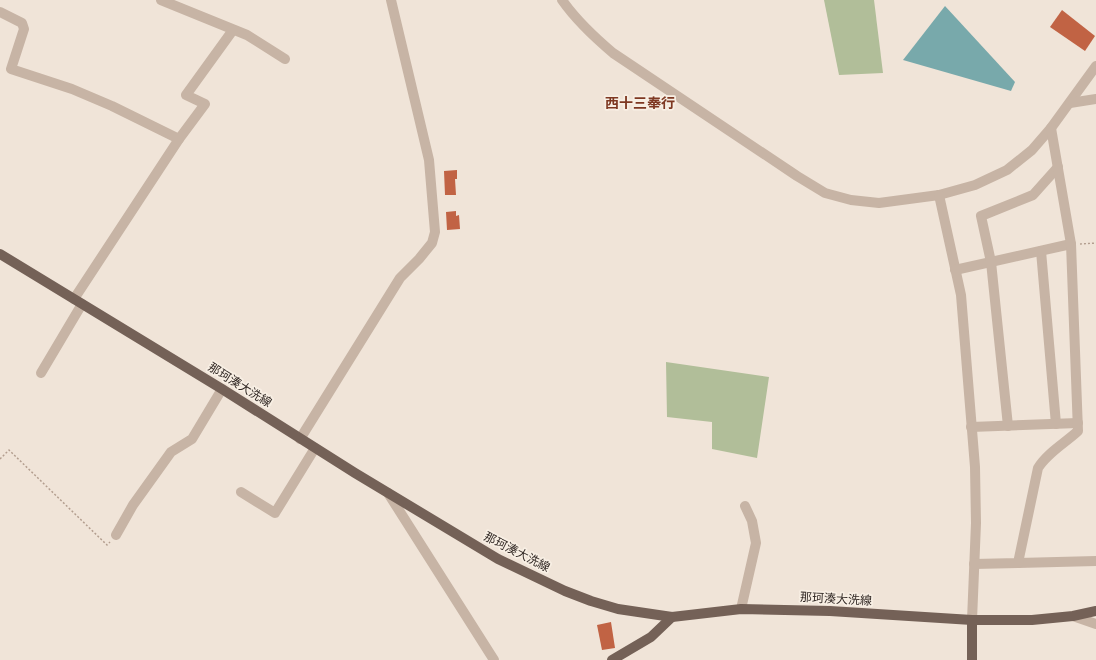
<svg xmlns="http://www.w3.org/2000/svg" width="1096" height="660" font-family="Rubik,'Noto Sans JP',sans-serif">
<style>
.green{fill:#b1be99}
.water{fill:#78a9ab}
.building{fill:#c16344}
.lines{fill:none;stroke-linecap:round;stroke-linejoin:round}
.path{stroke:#b39e8f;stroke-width:1.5;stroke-dasharray:2 2;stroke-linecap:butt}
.minor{stroke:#c7b4a5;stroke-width:10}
.major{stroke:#746157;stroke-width:10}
.labels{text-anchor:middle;stroke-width:3.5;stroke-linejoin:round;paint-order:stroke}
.street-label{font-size:12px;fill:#332a26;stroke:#f8efe4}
.quarter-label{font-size:14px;font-weight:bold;fill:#7e3822;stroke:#f8efe4}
</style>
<rect width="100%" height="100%" fill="#f0e4d8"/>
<!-- green -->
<g class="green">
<polygon points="824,0 874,0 883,73 839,75"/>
<polygon points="666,362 769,377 757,458 712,449 712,422 667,417"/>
</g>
<!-- water -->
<polygon class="water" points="945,6 1015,82 1011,91 903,60"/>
<!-- building -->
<g class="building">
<polygon points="1062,10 1095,36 1085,51 1050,27"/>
<polygon points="457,170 457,179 455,179 456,195 445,195 444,171"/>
<polygon points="456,211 456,216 459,215 460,229 447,230 446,212"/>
<polygon points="611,622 615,648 602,650 597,625"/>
</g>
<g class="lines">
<!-- path -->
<g class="path">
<polyline points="1080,244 1096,243"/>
<polyline points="0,459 9,450 107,545 110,542"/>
</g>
<!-- minor -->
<g class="minor">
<polyline points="161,0 247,35 285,59"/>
<path d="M562,0C576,20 594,37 613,53L797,176L825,193L851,200L879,203L939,195L975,185L1007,170L1032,150L1051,128L1096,66"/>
<polyline points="0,12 22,23 24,29 11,69 72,89 112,106 179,139"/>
<polyline points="1070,103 1096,99"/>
<polyline points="939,195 961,295 975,467 976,523 972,620"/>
<polyline points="1041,251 1056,424"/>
<polyline points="955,270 1071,244"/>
<polyline points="74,299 179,139 205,104 186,95 233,30"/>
<polyline points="41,373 82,304"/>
<polyline points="1008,426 991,262 981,216 1033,195 1058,167"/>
<polyline points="971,427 1078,423"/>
<polyline points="300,439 400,278 419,259 432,243 435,232 429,160 391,0"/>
<polyline points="241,492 275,513 315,448"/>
<polyline points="388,493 494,660"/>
<polyline points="116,535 133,505 171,452 192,439 222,389"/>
<polyline points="1018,563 1096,561"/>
<path d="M974,564L1018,563L1038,468C1047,453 1065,443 1078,431L1071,244L1051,128"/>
<polyline points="741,609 756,543 752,521 745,506"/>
<polyline points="1073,616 1096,624"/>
</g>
<!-- major -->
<g class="major">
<polyline points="0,254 222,389 355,473 498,559 565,591 591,601 618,609 672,617 741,609 830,611 972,620 1032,620 1073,616 1096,611"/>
<polyline points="612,660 651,637 672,617"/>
<polyline points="972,660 972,620"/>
</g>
</g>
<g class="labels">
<!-- street labels -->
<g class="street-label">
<text transform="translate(240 385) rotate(32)" y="4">那珂湊大洗線</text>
<text transform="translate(517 552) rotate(27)" y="4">那珂湊大洗線</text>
<text transform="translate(836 599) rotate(3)" y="4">那珂湊大洗線</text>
</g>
<!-- quarter labels -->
<g class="quarter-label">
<text x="640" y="108">西十三奉行</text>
</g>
</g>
</svg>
